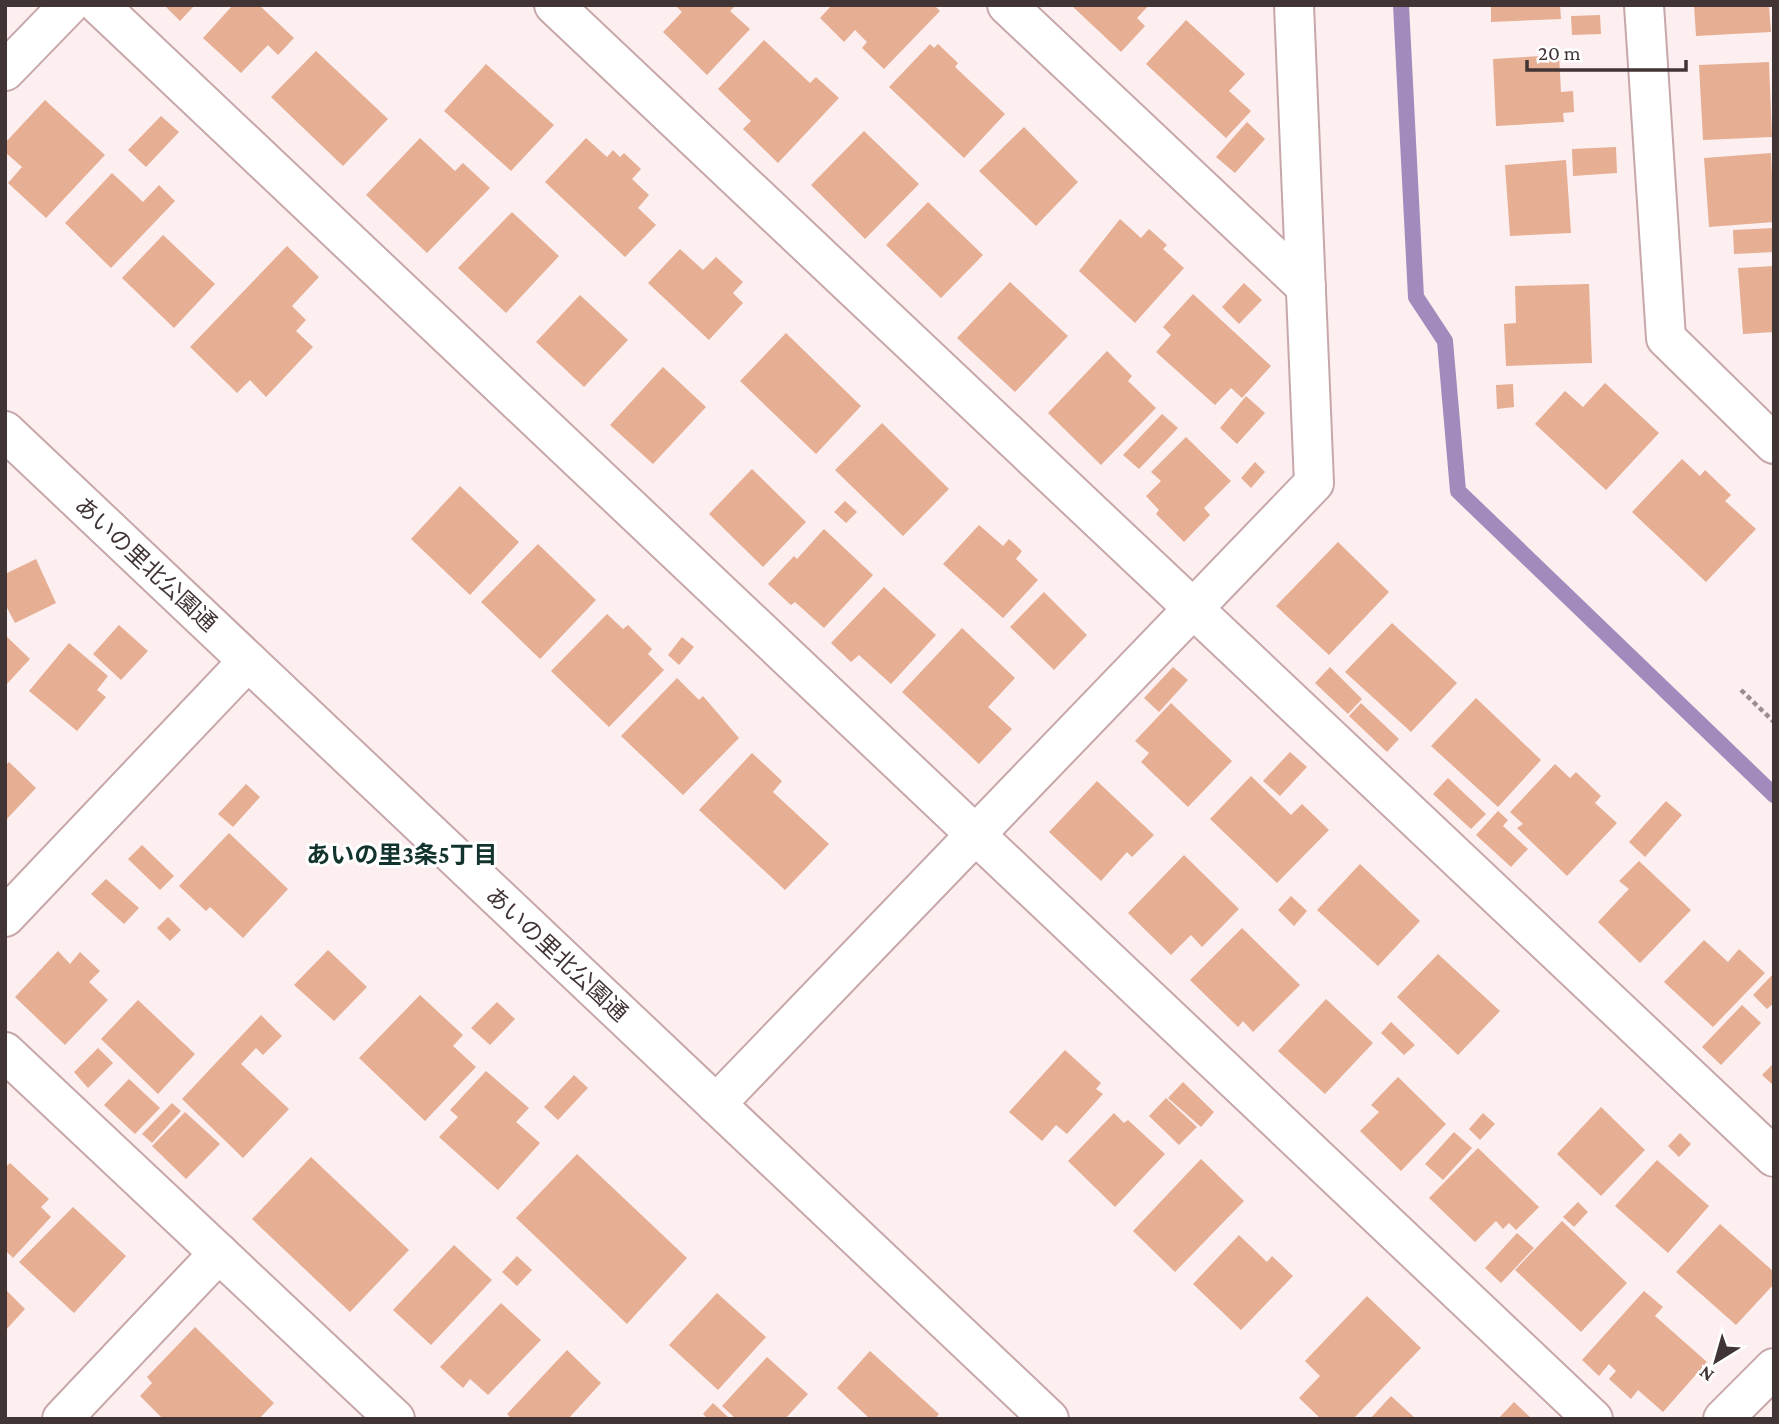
<svg xmlns="http://www.w3.org/2000/svg" width="1779" height="1424" font-family="'Crimson Pro','Noto Sans JP',serif">
<style>
.lines{fill:none;stroke-linecap:round;stroke-linejoin:round}
.stream{stroke:#a28bbc;stroke-width:16}
.building{fill:#e6ae93}
.minor-casing{stroke:#c7a7a9;stroke-width:42}
.tertiary-casing{stroke:#c7a7a9;stroke-width:42}
.path{stroke:#9b8e8f;stroke-width:4.5;stroke-dasharray:5 3.5;stroke-linecap:butt}
.minor{stroke:#fff;stroke-width:38}
.tertiary{stroke:#fff;stroke-width:38}
.labels{text-anchor:middle;stroke-width:6;stroke-linejoin:round;paint-order:stroke}
.street-label{font-size:23px;fill:#413435;stroke:#fff}
.neighbourhood-label{font-size:24px;font-weight:bold;fill:#13342e;stroke:#fff}
</style>
<rect width="100%" height="100%" fill="#fdeff0"/>
<g class="lines">
<!-- stream -->
<polyline class="stream" points="1401,5 1416,297 1445,341 1458,491 1774,795"/>
</g>
<!-- building -->
<g class="building">
<polygon points="164,5 195,5 180,21"/>
<polygon points="233,5 259,5 294,38 278,55 268,45 241,73 203,38"/>
<polygon points="675,5 736,5 730,11 750,29 707,75 663,32 682,12"/>
<polygon points="832,5 934,5 940,11 884,69 862,48 867,42 855,30 844,42 820,18"/>
<polygon points="1071,5 1149,5 1137,18 1145,26 1121,52"/>
<polygon points="1491,5 1560,5 1561,19 1491,22"/>
<polygon points="1694,5 1769,5 1771,32 1696,36"/>
<polygon points="1600,15 1601,34 1572,35 1571,16"/>
<polygon points="1186,20 1245,74 1229,91 1251,111 1226,138 1146,64"/>
<polygon points="764,40 810,83 816,77 839,98 778,163 743,129 751,121 718,89"/>
<polygon points="930,44 934,48 938,44 958,63 955,67 1005,114 964,158 889,87"/>
<polygon points="316,51 388,119 343,166 271,97"/>
<polygon points="1559,55 1561,92 1573,91 1574,112 1563,113 1564,122 1496,126 1493,59"/>
<polygon points="1769,62 1772,137 1703,140 1699,65"/>
<polygon points="486,64 554,125 511,171 444,111"/>
<polygon points="45,100 105,155 46,218 8,183 22,167 5,152 5,143"/>
<polygon points="161,116 179,132 146,167 128,150"/>
<polygon points="1247,122 1265,139 1235,173 1216,157"/>
<polygon points="1024,127 1078,182 1036,226 979,171"/>
<polygon points="864,131 919,184 865,239 811,185"/>
<polygon points="420,138 455,171 463,163 490,188 427,253 366,195"/>
<polygon points="586,138 607,157 613,150 620,157 624,153 641,169 632,179 649,195 638,208 656,225 625,257 545,182"/>
<polygon points="1616,147 1617,173 1573,176 1572,149"/>
<polygon points="1771,153 1774,222 1709,227 1704,158"/>
<polygon points="1566,160 1571,233 1510,236 1505,165"/>
<polygon points="112,173 143,202 159,185 175,201 111,268 65,223"/>
<polygon points="928,202 983,255 941,298 886,245"/>
<polygon points="512,212 559,256 506,313 458,268"/>
<polygon points="1120,219 1141,238 1149,229 1167,245 1163,249 1184,268 1135,323 1079,271"/>
<polygon points="1773,228 1774,252 1734,254 1733,230"/>
<polygon points="163,235 215,284 174,328 122,278"/>
<polygon points="287,246 319,277 292,306 306,320 296,331 313,347 266,397 250,380 237,393 190,347"/>
<polygon points="680,249 703,270 716,257 743,282 733,293 743,303 709,340 648,283"/>
<polygon points="1774,266 1774,332 1743,334 1738,268"/>
<polygon points="1010,282 1068,336 1015,392 957,338"/>
<polygon points="1244,283 1262,300 1239,324 1222,307"/>
<polygon points="1589,284 1592,363 1506,366 1504,324 1516,323 1515,286"/>
<polygon points="1193,294 1271,366 1242,398 1231,388 1215,405 1156,352 1171,335 1163,327"/>
<polygon points="580,295 628,340 584,387 536,342"/>
<polygon points="786,333 861,406 816,454 740,381"/>
<polygon points="1107,351 1132,376 1128,381 1156,408 1101,465 1048,413"/>
<polygon points="663,367 706,407 653,464 610,425"/>
<polygon points="1605,383 1659,433 1606,490 1535,424 1565,391 1583,407"/>
<polygon points="1513,384 1514,407 1497,409 1496,385"/>
<polygon points="1246,396 1265,413 1237,444 1220,428"/>
<polygon points="1162,414 1178,428 1139,469 1123,455"/>
<polygon points="882,423 949,489 903,536 835,470"/>
<polygon points="1186,437 1231,481 1204,508 1210,515 1184,542 1156,514 1159,510 1146,496 1161,481 1151,472"/>
<polygon points="1682,459 1700,476 1705,470 1731,495 1725,501 1756,529 1706,582 1632,512"/>
<polygon points="1255,462 1265,472 1251,488 1241,478"/>
<polygon points="752,469 806,522 763,567 709,514"/>
<polygon points="460,486 519,542 470,595 411,539"/>
<polygon points="845,501 857,512 846,523 834,512"/>
<polygon points="979,525 1003,546 1009,539 1022,551 1016,559 1038,580 1003,618 943,564"/>
<polygon points="824,529 873,575 824,628 795,602 791,605 768,584 794,556 797,559"/>
<polygon points="1338,542 1389,592 1329,655 1276,606"/>
<polygon points="538,544 596,600 540,659 481,602"/>
<polygon points="36,559 56,603 15,623 5,604 5,574"/>
<polygon points="884,587 936,635 891,684 859,655 851,662 831,643"/>
<polygon points="1044,592 1087,635 1054,670 1010,627"/>
<polygon points="607,614 623,629 628,625 652,649 648,654 664,670 609,727 551,671"/>
<polygon points="1392,623 1457,683 1411,732 1345,672"/>
<polygon points="119,625 148,651 121,680 93,654"/>
<polygon points="962,628 1015,678 988,707 1012,729 979,764 902,692"/>
<polygon points="5,635 30,659 5,686"/>
<polygon points="682,637 694,647 679,665 668,655"/>
<polygon points="69,643 108,676 97,690 106,697 77,731 29,691"/>
<polygon points="1173,667 1188,680 1159,712 1144,698"/>
<polygon points="1330,667 1362,699 1348,714 1315,683"/>
<polygon points="677,678 699,700 703,696 739,738 683,795 621,736"/>
<polygon points="1476,698 1541,760 1498,807 1431,746"/>
<polygon points="1171,703 1232,761 1188,807 1141,762 1149,753 1135,741"/>
<polygon points="1361,703 1399,739 1387,752 1349,716"/>
<polygon points="1290,752 1307,767 1280,796 1263,781"/>
<polygon points="752,753 782,781 773,792 829,844 785,890 699,810"/>
<polygon points="9,762 36,788 5,821 5,766"/>
<polygon points="1555,764 1570,778 1576,772 1601,796 1595,803 1617,823 1567,876 1517,828 1523,824 1510,812"/>
<polygon points="1251,776 1291,815 1302,804 1329,830 1277,883 1210,819"/>
<polygon points="1448,778 1486,814 1471,829 1433,794"/>
<polygon points="1097,781 1154,835 1132,857 1127,852 1101,881 1049,832"/>
<polygon points="246,784 260,797 233,827 218,814"/>
<polygon points="1666,801 1682,815 1645,857 1629,842"/>
<polygon points="1498,811 1508,820 1503,826 1528,849 1511,867 1476,835"/>
<polygon points="229,833 288,889 243,938 210,907 206,911 179,886"/>
<polygon points="142,845 174,876 160,890 128,859"/>
<polygon points="1184,855 1239,909 1202,947 1191,935 1171,955 1128,913"/>
<polygon points="1639,861 1691,910 1640,963 1598,922 1629,889 1619,881"/>
<polygon points="1360,864 1420,921 1378,966 1317,910"/>
<polygon points="106,879 139,908 124,924 91,894"/>
<polygon points="1291,896 1307,911 1294,926 1278,910"/>
<polygon points="168,917 181,930 170,941 157,928"/>
<polygon points="1242,928 1300,985 1253,1032 1243,1021 1238,1027 1190,980"/>
<polygon points="1704,940 1728,962 1739,949 1765,973 1713,1027 1664,982"/>
<polygon points="328,950 367,987 334,1021 294,985"/>
<polygon points="58,951 70,964 80,952 100,971 89,982 108,1000 65,1045 15,997"/>
<polygon points="1438,954 1500,1011 1458,1055 1397,997"/>
<polygon points="1774,973 1774,1003 1767,1009 1753,995"/>
<polygon points="420,995 463,1035 453,1046 476,1067 425,1121 359,1058"/>
<polygon points="1326,999 1373,1043 1325,1094 1278,1051"/>
<polygon points="138,1000 195,1054 158,1094 101,1039"/>
<polygon points="497,1002 515,1019 490,1045 471,1028"/>
<polygon points="1742,1005 1761,1023 1721,1065 1702,1047"/>
<polygon points="261,1015 282,1036 263,1055 256,1048 241,1064 289,1109 243,1158 182,1099"/>
<polygon points="1391,1022 1415,1045 1404,1055 1381,1033"/>
<polygon points="98,1048 113,1063 88,1088 74,1072"/>
<polygon points="1065,1050 1101,1083 1096,1089 1103,1094 1067,1134 1056,1125 1042,1141 1009,1112"/>
<polygon points="1774,1063 1774,1086 1762,1075"/>
<polygon points="486,1071 529,1108 516,1122 540,1143 498,1190 439,1137 458,1117 450,1110"/>
<polygon points="574,1075 588,1088 558,1120 544,1107"/>
<polygon points="1398,1077 1446,1124 1401,1171 1360,1131 1379,1112 1371,1105"/>
<polygon points="129,1079 160,1108 135,1134 104,1105"/>
<polygon points="1183,1082 1214,1112 1201,1127 1168,1098"/>
<polygon points="1166,1098 1197,1127 1179,1145 1149,1116"/>
<polygon points="172,1103 181,1111 152,1143 142,1134"/>
<polygon points="1601,1107 1645,1150 1601,1196 1557,1154"/>
<polygon points="185,1112 220,1144 186,1179 152,1146"/>
<polygon points="1114,1113 1124,1123 1128,1120 1165,1154 1115,1207 1068,1161"/>
<polygon points="1483,1113 1495,1124 1480,1140 1469,1129"/>
<polygon points="1454,1132 1472,1148 1443,1180 1425,1164"/>
<polygon points="1680,1133 1691,1144 1679,1157 1668,1146"/>
<polygon points="1478,1148 1539,1207 1516,1230 1509,1223 1503,1229 1496,1221 1475,1242 1429,1198"/>
<polygon points="577,1154 687,1258 627,1324 516,1218"/>
<polygon points="311,1157 409,1250 350,1312 252,1219"/>
<polygon points="1201,1159 1244,1201 1175,1272 1133,1231"/>
<polygon points="1657,1160 1709,1206 1668,1253 1615,1206"/>
<polygon points="10,1163 49,1199 41,1207 51,1217 13,1258 5,1250 5,1168"/>
<polygon points="1578,1202 1588,1212 1574,1227 1563,1217"/>
<polygon points="73,1207 126,1256 74,1313 19,1262"/>
<polygon points="1562,1221 1627,1283 1581,1332 1515,1270"/>
<polygon points="1720,1224 1774,1272 1774,1284 1736,1325 1676,1272"/>
<polygon points="1517,1233 1534,1248 1501,1283 1485,1268"/>
<polygon points="1239,1235 1267,1262 1272,1256 1293,1276 1241,1330 1193,1284"/>
<polygon points="454,1245 492,1280 431,1345 393,1310"/>
<polygon points="517,1256 532,1270 517,1286 502,1272"/>
<polygon points="5,1289 25,1309 5,1331"/>
<polygon points="1644,1291 1663,1307 1655,1316 1707,1362 1663,1412 1638,1390 1631,1399 1609,1379 1616,1371 1609,1364 1599,1376 1582,1360"/>
<polygon points="717,1293 766,1337 718,1390 669,1345"/>
<polygon points="1367,1296 1421,1348 1353,1419 1321,1419 1299,1398 1320,1376 1305,1361"/>
<polygon points="501,1303 541,1340 488,1395 470,1379 463,1388 440,1367"/>
<polygon points="195,1327 274,1403 259,1419 163,1419 140,1396 152,1383 147,1377"/>
<polygon points="567,1350 601,1383 568,1419 512,1419 507,1414"/>
<polygon points="870,1351 939,1414 935,1419 870,1419 837,1388"/>
<polygon points="767,1357 808,1394 785,1419 736,1419 722,1406"/>
<polygon points="1391,1396 1416,1419 1370,1419"/>
<polygon points="1514,1402 1530,1417 1528,1419 1498,1419"/>
<polygon points="713,1403 728,1417 726,1419 708,1419 703,1414"/>
</g>
<g class="lines">
<!-- minor casing -->
<g class="minor-casing">
<g id="minor">
<polyline points="99,5 1593,1419"/>
<polyline points="554,5 1774,1157"/>
<polyline points="1007,5 1306,287"/>
<polyline points="1644,5 1666,338 1774,444"/>
<polyline points="5,71 69,5"/>
<polyline points="5,917 248,661"/>
<polyline points="5,1052 395,1419"/>
<polyline points="716,1104 1314,483 1294,5"/>
<polyline points="62,1419 219,1253"/>
<polyline points="1723,1419 1774,1368"/>
</g>
</g>
<!-- tertiary casing -->
<g class="tertiary-casing">
<polyline id="tertiary" points="5,431 1049,1419"/>
</g>
<!-- path -->
<polyline class="path" points="1741,690 1774,722"/>
<!-- minor -->
<use href="#minor" class="minor"/>
<!-- tertiary -->
<use href="#tertiary" class="tertiary"/>
</g>
<g class="labels">
<!-- street labels -->
<g class="street-label">
<text transform="translate(146 564) rotate(43)" y="8">あいの里北公園通</text>
<text transform="translate(557 954) rotate(43)" y="8">あいの里北公園通</text>
</g>
<!-- neighbourhood labels -->
<g class="neighbourhood-label">
<text x="402" y="863">あいの里3条5丁目</text>
</g>
</g>
<!-- border -->
<rect width="1779" height="1424" fill="none" stroke="#413435" stroke-width="14"/>
<!-- north arrow -->
<g transform="translate(1716 1361) rotate(217)" stroke="#ffffff" stroke-width="5" paint-order="stroke">
<path d="M0-5L12 26L0 18L-12 26Z" fill="#413435"/>
<text y="-10" font-size="19" font-weight="bold" text-anchor="middle" fill="#413435">N</text>
</g>
<!-- scale -->
<path d="M1527 60v10h159v-10" fill="none" stroke="#413435" stroke-width="3.5"/>
<text x="1538" y="60" font-size="21" fill="#413435" stroke="#ffffff" stroke-width="5" paint-order="stroke">20 m</text>
</svg>
